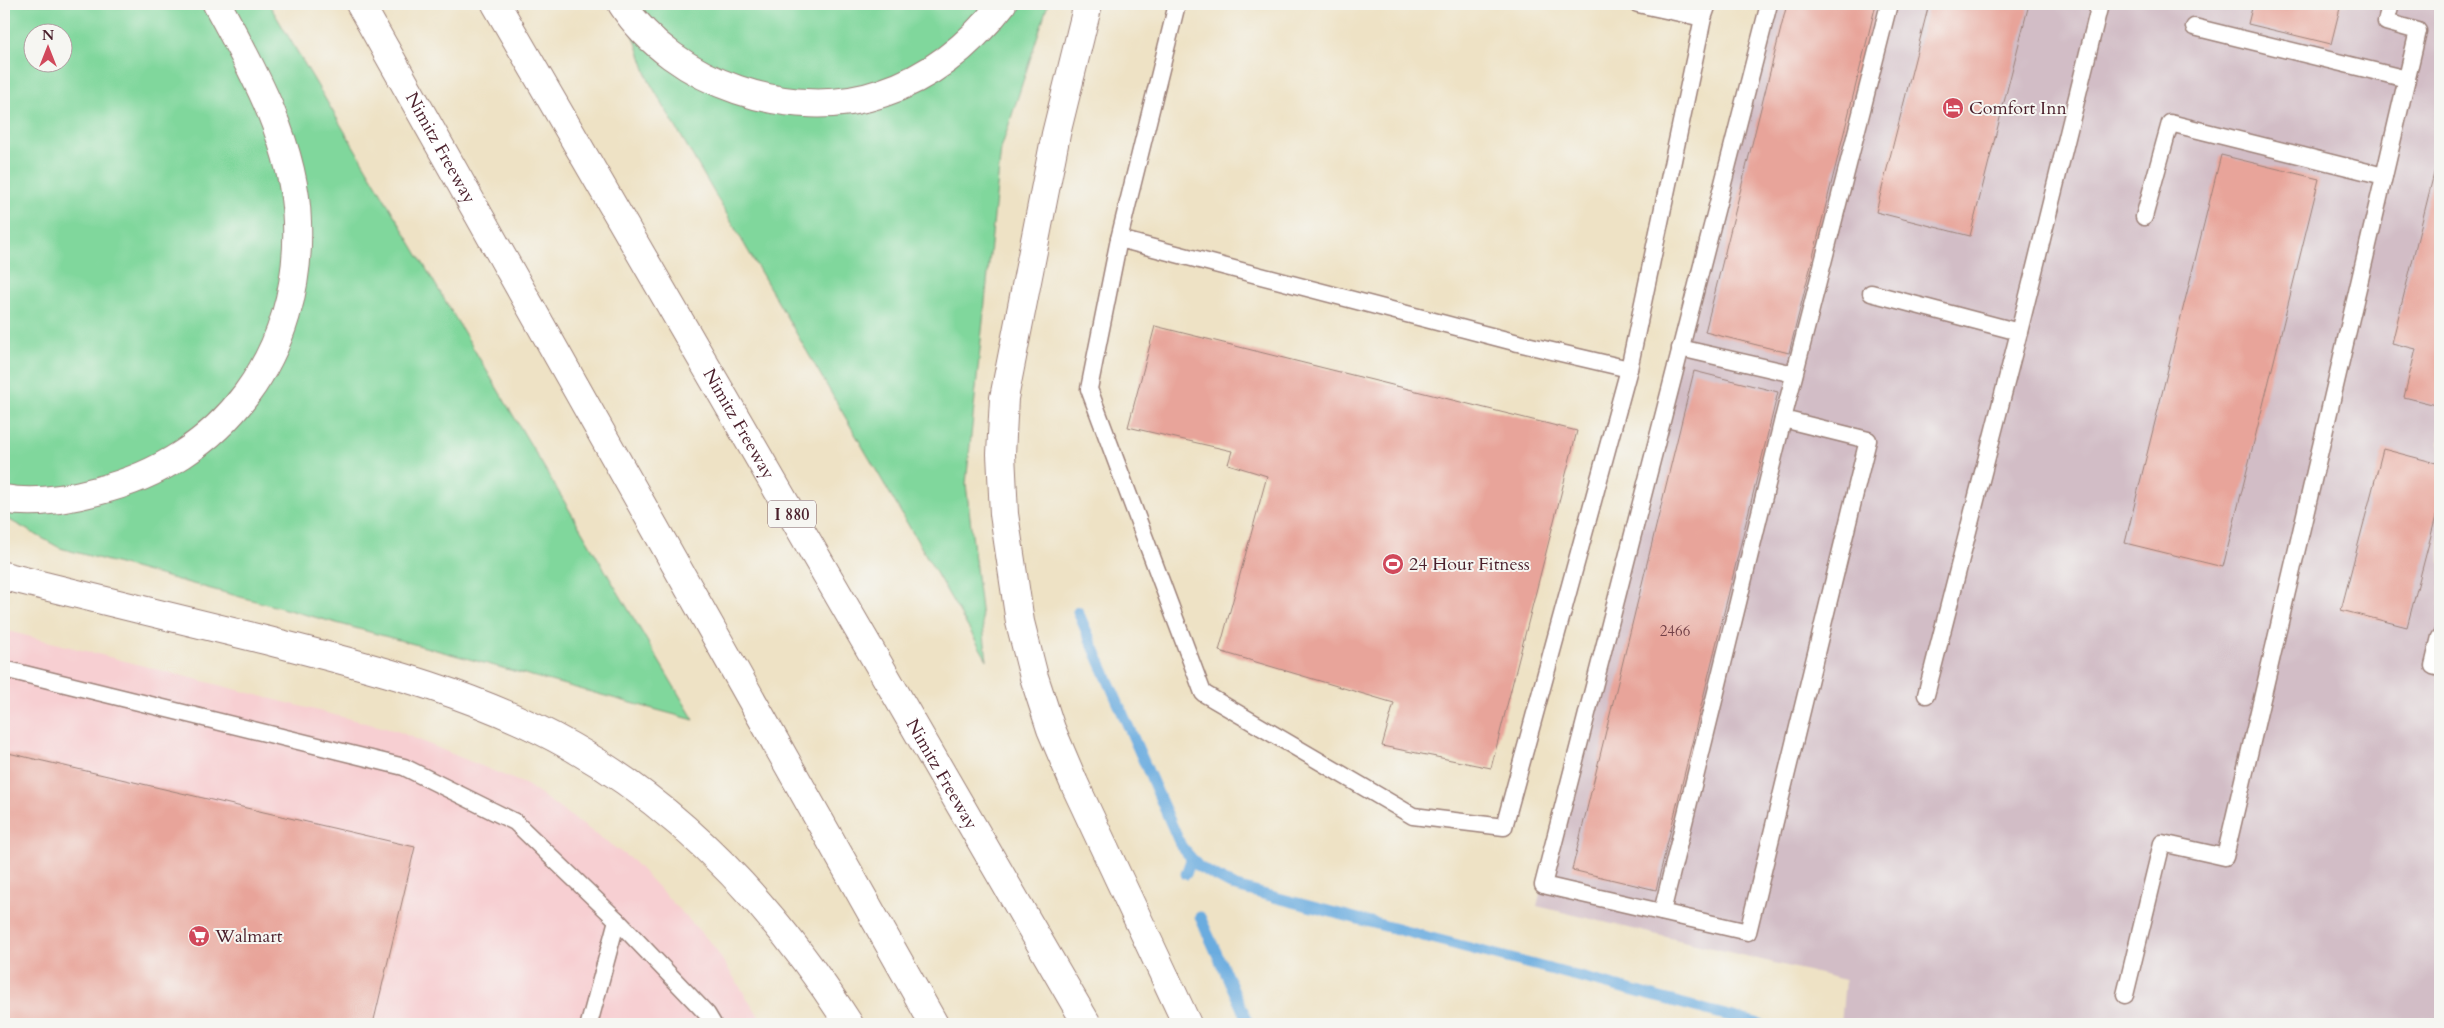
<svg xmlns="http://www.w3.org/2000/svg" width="2444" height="1028" font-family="Cardo,serif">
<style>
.built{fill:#f7cfd2}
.industrial{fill:#d2bdc6}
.green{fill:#80d79c;stroke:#657b64;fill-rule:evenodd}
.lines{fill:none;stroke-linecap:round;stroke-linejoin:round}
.stream{stroke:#6bacdf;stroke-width:11}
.building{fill:#e8a49a}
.service-casing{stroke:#9c8078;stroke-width:19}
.motorway-casing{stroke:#9c8078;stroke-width:30}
.service{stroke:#fff;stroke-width:16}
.motorway{stroke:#fff;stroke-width:28}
.labels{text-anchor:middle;stroke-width:4;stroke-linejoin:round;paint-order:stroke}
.number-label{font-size:15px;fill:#724047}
.shield{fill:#f6f6f2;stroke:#7e6067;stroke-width:1}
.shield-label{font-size:16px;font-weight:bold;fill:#4a1f2b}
.poi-label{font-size:18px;fill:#4a1f2b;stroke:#f6f6f2;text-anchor:start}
.street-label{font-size:18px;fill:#4a1f2b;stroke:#f6f6f2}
</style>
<rect width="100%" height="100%" fill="#f6f6f2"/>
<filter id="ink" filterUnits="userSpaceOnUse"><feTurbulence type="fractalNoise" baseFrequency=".02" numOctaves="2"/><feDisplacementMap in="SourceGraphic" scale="10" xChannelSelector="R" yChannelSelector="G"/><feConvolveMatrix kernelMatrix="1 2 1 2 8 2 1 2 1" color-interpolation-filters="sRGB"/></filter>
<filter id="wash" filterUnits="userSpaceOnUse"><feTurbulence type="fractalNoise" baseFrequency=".0096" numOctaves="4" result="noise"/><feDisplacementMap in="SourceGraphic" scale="20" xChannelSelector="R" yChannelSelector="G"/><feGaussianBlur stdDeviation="1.12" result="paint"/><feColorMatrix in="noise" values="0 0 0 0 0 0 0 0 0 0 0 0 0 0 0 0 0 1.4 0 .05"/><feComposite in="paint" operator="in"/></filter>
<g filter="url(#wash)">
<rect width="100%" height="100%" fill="#eee2c5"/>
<!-- built -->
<polygon class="built" points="4,630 397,731 527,785 632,860 712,944 764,1024 4,1024"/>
<!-- industrial -->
<polygon class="industrial" points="1766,4 2440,4 2440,1024 1841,1024 1845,980 1537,906"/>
<!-- green -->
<g class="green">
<path d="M4,4H269L694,720L60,548L4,517ZM32,32H62V62H32Z"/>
<polygon points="623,4 1048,4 1001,149 966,484 987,660 649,81"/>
</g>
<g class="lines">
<!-- stream -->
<g class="stream">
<polyline points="1078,612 1181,846 1199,867 1236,887 1760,1024"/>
<polyline points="1186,874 1191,860"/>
<polyline points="1200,917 1249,1024"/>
</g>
</g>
<g id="blocks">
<!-- building -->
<g class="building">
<polygon points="1787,4 1876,4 1789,353 1705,332"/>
<polygon points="1929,4 2029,4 1970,236 1876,212"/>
<polygon points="2253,4 2341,4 2331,44 2248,24"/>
<polygon points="2440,149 2440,406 2404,397 2416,349 2392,343"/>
<polygon points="2221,155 2319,179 2223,567 2125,543"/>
<polygon points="1155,326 1577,431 1491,768 1382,746 1394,703 1219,651 1267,476 1228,464 1232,451 1128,427"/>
<polygon points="1694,371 1778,392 1656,890 1572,870"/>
<polygon points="2383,449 2440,464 2440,501 2407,627 2341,610"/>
<polygon points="4,752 415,847 373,1024 4,1024"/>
</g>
</g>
</g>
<g filter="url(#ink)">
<use href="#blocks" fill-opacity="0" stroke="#9c8078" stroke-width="1"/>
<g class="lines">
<!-- service casing -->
<g class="service-casing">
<g id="service">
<polyline points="1177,4 1119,239 1518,343 1629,369"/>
<polyline points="1638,4 1703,18"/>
<polyline points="1769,4 1543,885 1748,932 1868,440 1783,419 1889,4"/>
<polyline points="2194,27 2407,79"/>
<polyline points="2144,217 2170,123 2384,176"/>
<polyline points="1119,239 1089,389 1203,693 1413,816 1504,827 1629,369 1703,18 1708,4"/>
<polyline points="1871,293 2019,332"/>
<polyline points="1680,348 1794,374"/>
<polyline points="2440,637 2433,666 2440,668"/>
<polyline points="4,669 404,767 515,822 617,920 589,1024"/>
<polyline points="1926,695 2019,332 2100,4"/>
<polyline points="1662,912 1783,419"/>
<polyline points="617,920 707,1014 713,1024"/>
<polyline points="2125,995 2162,843 2225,857 2418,31 2386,22 2391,4"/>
</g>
</g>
<!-- motorway casing -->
<g class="motorway-casing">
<g id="motorway">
<path id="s1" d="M360,4L934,1024"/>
<path id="s2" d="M496,4L1087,1024"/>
<path d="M622,4C673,83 793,124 882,93C931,77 971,44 1002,4"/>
<polyline points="1088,4 1056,134 1004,398 1001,454 1004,514 1020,622 1034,677 1051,729 1074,783 1187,1024"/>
<path d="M4,499C34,505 67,499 97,491C224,460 302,353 297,222C295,145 253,70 217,4"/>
<path d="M4,576C91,597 178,619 265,640C370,667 474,692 570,746C687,812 777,912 849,1024"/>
</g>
</g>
<!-- service -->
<use href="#service" class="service"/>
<!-- motorway -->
<use href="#motorway" class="motorway"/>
</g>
</g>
<!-- icons -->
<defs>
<g id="hotel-disc" transform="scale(1.125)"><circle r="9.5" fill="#d1495b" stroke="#f6f6f2"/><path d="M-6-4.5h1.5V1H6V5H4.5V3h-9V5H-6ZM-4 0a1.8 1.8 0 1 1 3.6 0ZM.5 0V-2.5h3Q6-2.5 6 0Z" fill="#fff"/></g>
<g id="stadium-disc" transform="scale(1.125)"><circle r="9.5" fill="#d1495b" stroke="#f6f6f2"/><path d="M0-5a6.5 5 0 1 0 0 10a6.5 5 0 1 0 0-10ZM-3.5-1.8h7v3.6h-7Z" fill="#fff"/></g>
<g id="supermarket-disc" transform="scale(1.125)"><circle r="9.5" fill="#d1495b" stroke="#f6f6f2"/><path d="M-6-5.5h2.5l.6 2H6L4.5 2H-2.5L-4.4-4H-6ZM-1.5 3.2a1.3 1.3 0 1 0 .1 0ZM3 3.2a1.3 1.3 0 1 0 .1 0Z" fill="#fff"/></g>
</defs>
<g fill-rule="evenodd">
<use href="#hotel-disc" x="1953" y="108"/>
<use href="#stadium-disc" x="1393" y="564"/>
<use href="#supermarket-disc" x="199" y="936"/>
</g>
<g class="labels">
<!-- number labels -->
<g class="number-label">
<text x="1675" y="636">2466</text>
</g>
<!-- shield labels -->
<rect class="shield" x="768" y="500.5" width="48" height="27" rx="4"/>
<g class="shield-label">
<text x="792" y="520">I 880</text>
</g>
<!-- poi labels -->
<g class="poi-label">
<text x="1969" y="114">Comfort Inn</text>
<text x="1409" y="570">24 Hour Fitness</text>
<text x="215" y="942">Walmart</text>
</g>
<!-- street labels -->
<g class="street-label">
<text dy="6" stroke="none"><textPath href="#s1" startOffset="165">Nimitz Freeway</textPath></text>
<text dy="6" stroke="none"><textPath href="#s2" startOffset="485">Nimitz Freeway</textPath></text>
<text dy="6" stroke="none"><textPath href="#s2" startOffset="890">Nimitz Freeway</textPath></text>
</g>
</g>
<!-- margin -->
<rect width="2444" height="1028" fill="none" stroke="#f6f6f2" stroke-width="20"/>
<!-- north arrow -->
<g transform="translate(48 48)"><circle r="24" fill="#f6f6f2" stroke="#b1a0a2"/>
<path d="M0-4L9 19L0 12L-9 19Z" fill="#d1495b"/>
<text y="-8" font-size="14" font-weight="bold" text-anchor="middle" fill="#4a1f2b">N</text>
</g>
</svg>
